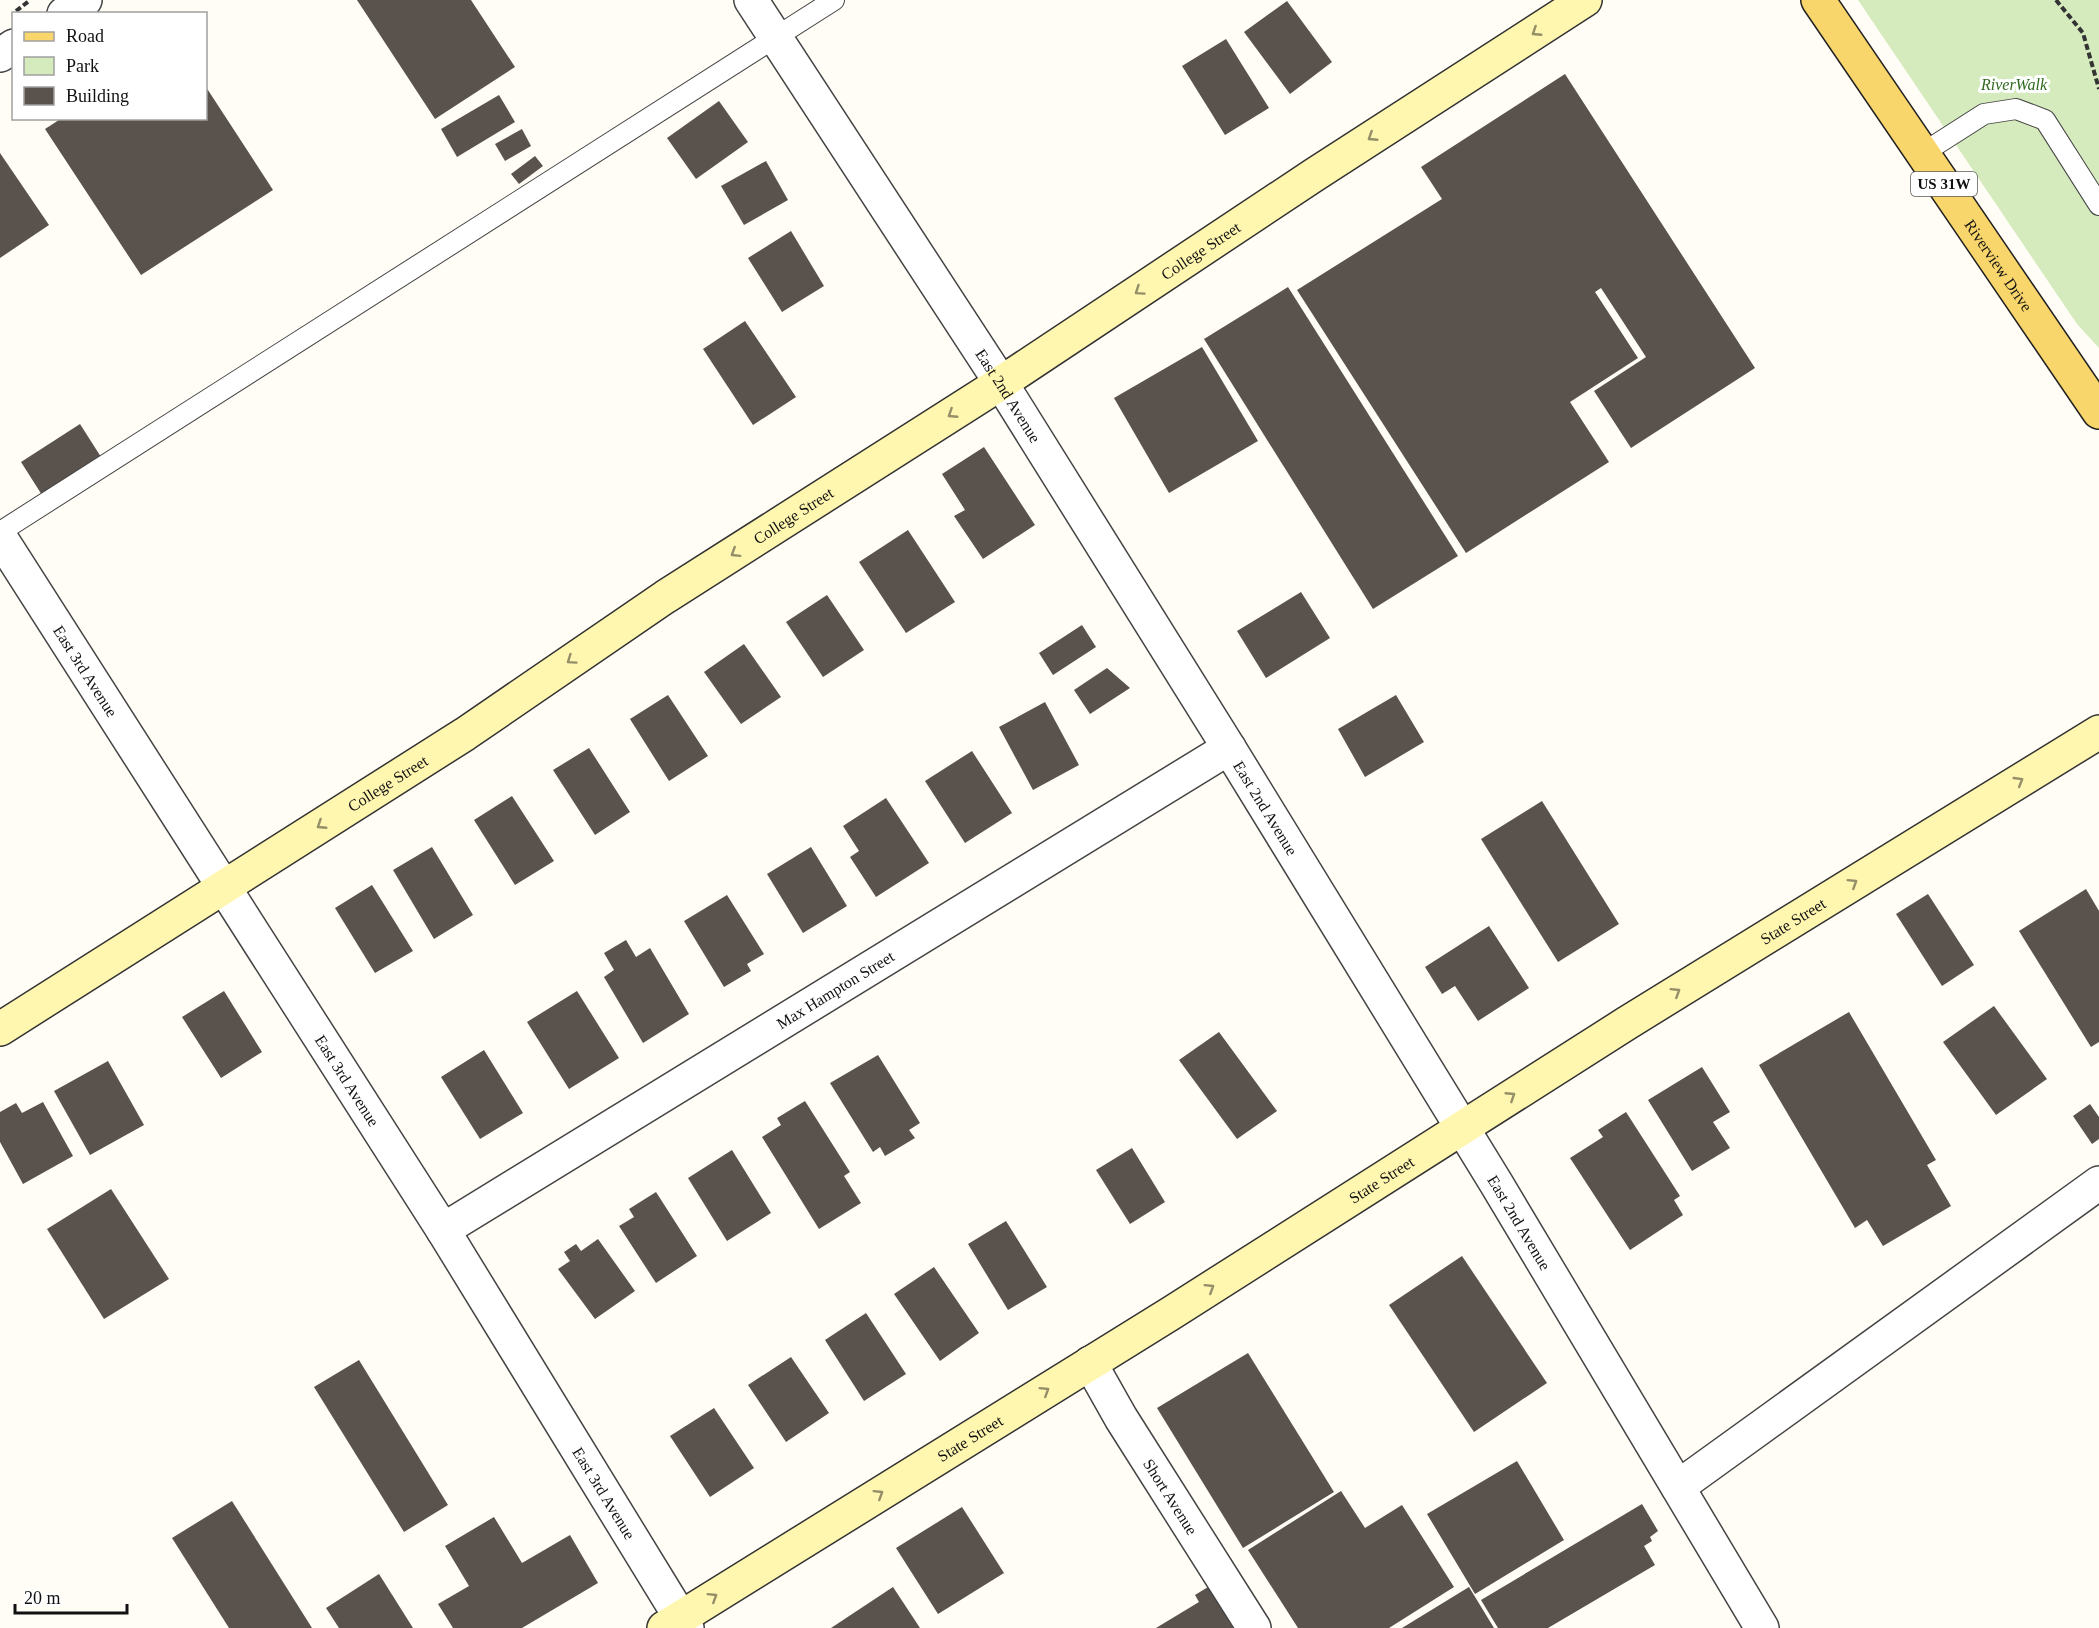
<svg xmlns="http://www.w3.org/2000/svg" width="2099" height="1628" font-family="'Times New Roman',serif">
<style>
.green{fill:#d5ebbd}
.building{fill:#5a524d}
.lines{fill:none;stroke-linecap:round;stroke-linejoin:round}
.lane-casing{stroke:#444;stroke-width:22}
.street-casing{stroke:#444;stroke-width:36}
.secondary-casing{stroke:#333;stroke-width:36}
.primary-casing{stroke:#222;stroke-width:36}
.path{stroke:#333;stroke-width:4;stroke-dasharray:6 3;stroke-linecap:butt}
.lane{stroke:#fff;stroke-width:20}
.street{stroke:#fff;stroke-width:33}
.secondary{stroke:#fff6b0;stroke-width:33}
.primary{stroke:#f9d66b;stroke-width:33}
.oneway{stroke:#948f68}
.labels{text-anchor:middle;stroke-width:6;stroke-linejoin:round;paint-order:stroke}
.shield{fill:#fff;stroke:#585858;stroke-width:1.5}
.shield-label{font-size:15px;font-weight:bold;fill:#111}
.park-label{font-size:16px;font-style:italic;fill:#2f6b1f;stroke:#fff}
.street-label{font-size:16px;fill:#111;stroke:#fff}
</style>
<rect width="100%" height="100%" fill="#fffdf5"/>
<!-- green -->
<polygon class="green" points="1858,0 2099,0 2099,348 2077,324"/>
<!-- building -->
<g class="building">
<polygon points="357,0 471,0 515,67 435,119"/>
<polygon points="1287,1 1332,62 1290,94 1244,32"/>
<polygon points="1226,39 1269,108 1225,135 1182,66"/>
<polygon points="1565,74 1755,368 1631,448 1594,391 1646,357 1601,288 1595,292 1638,358 1570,402 1609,462 1466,553 1297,290 1442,199 1421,167"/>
<polygon points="206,87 273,190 141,275 45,129 62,118 206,118"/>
<polygon points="499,95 515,122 457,157 441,129"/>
<polygon points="719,101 748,142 696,179 667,138"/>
<polygon points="522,129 531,146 505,161 495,144"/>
<polygon points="0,153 49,225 0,258"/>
<polygon points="535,156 543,166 519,184 511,174"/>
<polygon points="766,161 788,200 744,225 721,186"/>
<polygon points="791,231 824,286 782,312 748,258"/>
<polygon points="1288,287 1458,556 1373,609 1204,339"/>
<polygon points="745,321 796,397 753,425 703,349"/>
<polygon points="1202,347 1258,441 1169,493 1114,398"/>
<polygon points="80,424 101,457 42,495 21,462"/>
<polygon points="984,447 1035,525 983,559 954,516 965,510 942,474"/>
<polygon points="908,530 955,602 906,633 859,562"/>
<polygon points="1301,592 1330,638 1266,678 1237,631"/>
<polygon points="827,595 864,650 823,677 786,622"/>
<polygon points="1082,625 1096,647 1053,675 1039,653"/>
<polygon points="744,644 781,697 741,724 704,672"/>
<polygon points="1107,668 1130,688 1090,714 1074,690"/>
<polygon points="668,695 708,756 669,781 630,719"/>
<polygon points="1396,695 1424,742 1365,777 1338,729"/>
<polygon points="1045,702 1079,765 1033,790 999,727"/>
<polygon points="589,748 630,812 595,835 553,770"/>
<polygon points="972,751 1012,813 965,843 925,781"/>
<polygon points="512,796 554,861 515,885 474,820"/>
<polygon points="886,798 929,863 876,897 850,857 859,851 843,826"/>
<polygon points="1542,801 1619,924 1558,962 1481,839"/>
<polygon points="432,847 473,915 434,939 393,870"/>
<polygon points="811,847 847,906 803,933 767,874"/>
<polygon points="372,885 413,951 375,973 335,908"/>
<polygon points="2086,889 2099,911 2099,1042 2091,1047 2019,931"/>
<polygon points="1928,894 1974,965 1942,986 1896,914"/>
<polygon points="727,895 764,954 747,964 751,971 724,987 684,921"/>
<polygon points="1489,926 1529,988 1478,1021 1455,986 1442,994 1425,967"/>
<polygon points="626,940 636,957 650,948 689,1014 643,1043 604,977 614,970 604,953"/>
<polygon points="224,991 262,1052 221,1078 182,1017"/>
<polygon points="577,991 619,1058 569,1089 527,1022"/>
<polygon points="1994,1006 2047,1079 1996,1115 1943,1042"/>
<polygon points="1849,1012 1936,1160 1927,1165 1951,1206 1883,1246 1867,1220 1855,1228 1759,1065"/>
<polygon points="1219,1032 1277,1111 1237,1139 1179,1060"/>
<polygon points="484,1050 523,1113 480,1139 441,1077"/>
<polygon points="878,1055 920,1123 909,1130 915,1138 885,1156 880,1147 873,1152 830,1083"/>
<polygon points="108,1061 144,1125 90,1155 54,1091"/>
<polygon points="1702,1067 1730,1112 1713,1122 1730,1148 1692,1171 1648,1100"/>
<polygon points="805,1101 850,1172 844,1176 861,1203 819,1229 762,1137 781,1125 777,1118"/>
<polygon points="43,1102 73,1156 23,1184 0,1142 0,1112 16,1103 22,1113"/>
<polygon points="2090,1104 2099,1117 2099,1139 2092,1144 2073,1116"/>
<polygon points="1626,1112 1680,1196 1674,1200 1683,1215 1630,1250 1570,1158 1603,1137 1598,1130"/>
<polygon points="1132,1148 1165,1202 1130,1224 1096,1170"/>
<polygon points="732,1150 771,1213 727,1241 688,1178"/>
<polygon points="111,1189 169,1279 104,1319 47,1229"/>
<polygon points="656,1192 697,1256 656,1283 619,1226 634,1217 629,1209"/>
<polygon points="1006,1221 1047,1287 1008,1310 968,1244"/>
<polygon points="598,1239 635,1291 595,1319 558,1269 570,1261 564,1252 576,1244 581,1251"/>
<polygon points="1462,1256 1547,1383 1474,1432 1389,1305"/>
<polygon points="934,1267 979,1333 940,1361 894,1294"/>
<polygon points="866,1313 906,1374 864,1401 825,1340"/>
<polygon points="1248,1353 1334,1492 1243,1548 1157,1408"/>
<polygon points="791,1357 829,1413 786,1442 748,1385"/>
<polygon points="359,1360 448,1505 404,1532 314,1387"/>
<polygon points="714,1408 754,1468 710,1497 670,1436"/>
<polygon points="1517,1461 1564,1540 1475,1594 1427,1514"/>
<polygon points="1341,1491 1365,1528 1402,1505 1454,1587 1389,1628 1298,1628 1248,1550"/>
<polygon points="232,1501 312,1628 229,1628 172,1538"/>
<polygon points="1642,1504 1658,1531 1650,1537 1652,1541 1644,1546 1655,1565 1548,1628 1498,1628 1481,1600"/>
<polygon points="962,1507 1004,1573 938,1614 896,1548"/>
<polygon points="494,1517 522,1563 570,1535 598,1583 522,1628 453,1628 438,1604 469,1586 445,1546"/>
<polygon points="379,1574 413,1628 339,1628 326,1608"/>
<polygon points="893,1587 920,1628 831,1628"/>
<polygon points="1208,1587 1233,1628 1156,1628 1199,1602 1195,1595"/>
<polygon points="1469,1587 1494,1628 1402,1628"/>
</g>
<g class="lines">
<!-- lane casing -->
<g class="lane-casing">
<g id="lane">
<polyline points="1923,153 1984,114 2016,109 2045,120 2099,205"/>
<polyline points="0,532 834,0"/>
</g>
</g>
<!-- street casing -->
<g class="street-casing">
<g id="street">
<path id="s1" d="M751,0L1001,383L1229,748L1496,1183L1762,1628"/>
<polyline points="64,14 85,0"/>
<polyline points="0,55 14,46"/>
<path id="s2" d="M0,537L443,1230L687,1628"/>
<path id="s3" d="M443,1230L1229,748"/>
<path id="s4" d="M1090,1363L1121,1418L1254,1628"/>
<polyline points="1678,1487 2099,1183"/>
</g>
</g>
<!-- secondary casing -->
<g class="secondary-casing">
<g id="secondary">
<path id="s5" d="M0,1029L465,734L665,597L1001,383L1314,175L1585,0"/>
<path id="s6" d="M664,1628L1173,1312L1627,1023L2099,732"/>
</g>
</g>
<!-- primary casing -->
<g class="primary-casing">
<g id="primary">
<path id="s7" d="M1818,0L2099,412"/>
</g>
</g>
<!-- path -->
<g class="path">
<polyline points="2056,0 2083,33 2099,89"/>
<polyline points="16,11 29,1"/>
</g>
<!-- lane -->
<use href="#lane" class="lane"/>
<!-- street -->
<use href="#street" class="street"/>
<!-- secondary -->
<use href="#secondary" class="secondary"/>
<!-- primary -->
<use href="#primary" class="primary"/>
</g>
<!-- one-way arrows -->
<defs><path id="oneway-chevron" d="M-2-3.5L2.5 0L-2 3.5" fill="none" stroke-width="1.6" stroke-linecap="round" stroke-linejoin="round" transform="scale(1.5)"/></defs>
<g class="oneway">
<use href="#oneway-chevron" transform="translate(1536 32) rotate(147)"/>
<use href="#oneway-chevron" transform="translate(1372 137) rotate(147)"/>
<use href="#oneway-chevron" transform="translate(1139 291) rotate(146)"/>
<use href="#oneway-chevron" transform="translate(952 414) rotate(147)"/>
<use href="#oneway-chevron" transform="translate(735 553) rotate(148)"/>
<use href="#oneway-chevron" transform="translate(571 660) rotate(145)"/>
<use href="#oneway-chevron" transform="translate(2019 781) rotate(-31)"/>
<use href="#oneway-chevron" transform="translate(321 825) rotate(147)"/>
<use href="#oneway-chevron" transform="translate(1853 883) rotate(-32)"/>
<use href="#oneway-chevron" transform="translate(1676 992) rotate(-32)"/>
<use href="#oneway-chevron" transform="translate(1511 1096) rotate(-33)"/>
<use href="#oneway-chevron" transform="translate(1210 1288) rotate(-32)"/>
<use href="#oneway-chevron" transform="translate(1045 1391) rotate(-32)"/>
<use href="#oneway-chevron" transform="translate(879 1494) rotate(-32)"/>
<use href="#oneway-chevron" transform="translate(713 1597) rotate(-32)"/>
</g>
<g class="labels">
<!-- shield labels -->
<rect class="shield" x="1911" y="172" width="66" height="24" rx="4.5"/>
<g class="shield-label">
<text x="1944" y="189">US 31W</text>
</g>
<!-- park labels -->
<g class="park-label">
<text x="2014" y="90">RiverWalk</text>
</g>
<!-- street labels -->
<g class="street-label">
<text dy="6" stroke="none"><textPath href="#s5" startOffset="1431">College Street</textPath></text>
<text dy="6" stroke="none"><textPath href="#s7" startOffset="321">Riverview Drive</textPath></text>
<text dy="6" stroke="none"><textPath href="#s1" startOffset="472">East 2nd Avenue</textPath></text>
<text dy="6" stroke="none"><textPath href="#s5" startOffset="945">College Street</textPath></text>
<text dy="6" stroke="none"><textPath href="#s2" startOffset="159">East 3rd Avenue</textPath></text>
<text dy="6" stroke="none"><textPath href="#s5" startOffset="459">College Street</textPath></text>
<text dy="6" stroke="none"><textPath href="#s1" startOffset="958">East 2nd Avenue</textPath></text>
<text dy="6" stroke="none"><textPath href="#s6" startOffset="1332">State Street</textPath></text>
<text dy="6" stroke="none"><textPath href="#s3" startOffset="460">Max Hampton Street</textPath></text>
<text dy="6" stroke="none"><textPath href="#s2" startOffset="645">East 3rd Avenue</textPath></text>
<text dy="6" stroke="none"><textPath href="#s6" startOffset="846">State Street</textPath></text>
<text dy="6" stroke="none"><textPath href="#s1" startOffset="1444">East 2nd Avenue</textPath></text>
<text dy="6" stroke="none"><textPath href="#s6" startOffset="360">State Street</textPath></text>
<text dy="6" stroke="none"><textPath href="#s2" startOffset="1131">East 3rd Avenue</textPath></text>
<text dy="6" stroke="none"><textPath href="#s4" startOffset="156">Short Avenue</textPath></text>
</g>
</g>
<!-- legend -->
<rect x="12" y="12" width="195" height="108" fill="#ffffff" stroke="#a0a0a0" stroke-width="1.5"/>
<rect x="24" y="32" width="30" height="9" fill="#f9d66b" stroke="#a0a0a0" stroke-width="1.5"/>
<text x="66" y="42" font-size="18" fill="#111111">Road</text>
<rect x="24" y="57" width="30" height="18" fill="#d5ebbd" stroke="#a0a0a0" stroke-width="1.5"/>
<text x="66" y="72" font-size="18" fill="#111111">Park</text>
<rect x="24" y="87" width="30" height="18" fill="#5a524d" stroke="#a0a0a0" stroke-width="1.5"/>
<text x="66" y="102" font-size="18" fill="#111111">Building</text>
<!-- scale -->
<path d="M15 1604v9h112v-9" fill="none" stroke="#111111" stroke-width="3"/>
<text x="24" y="1604" font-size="18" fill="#111111" stroke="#ffffff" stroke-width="4.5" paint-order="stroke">20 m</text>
</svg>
